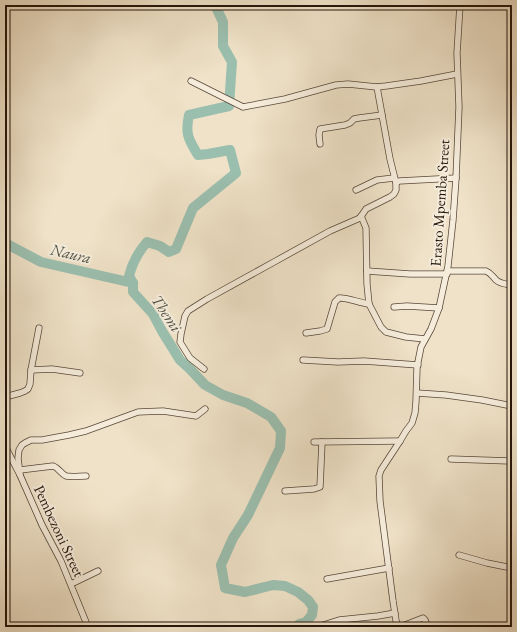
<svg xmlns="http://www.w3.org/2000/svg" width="517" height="632" font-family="'EB Garamond',serif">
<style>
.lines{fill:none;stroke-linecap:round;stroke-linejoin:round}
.river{stroke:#9bbfaf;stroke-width:10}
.street-casing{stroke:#57483a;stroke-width:7}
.street{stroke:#f5ecdb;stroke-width:5.5}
.labels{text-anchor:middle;stroke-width:4;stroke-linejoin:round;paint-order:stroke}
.street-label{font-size:15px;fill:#24150a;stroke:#f5ecdb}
.water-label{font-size:16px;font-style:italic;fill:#4e5044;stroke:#f5ecdb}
</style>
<rect width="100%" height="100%" fill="#efe2c8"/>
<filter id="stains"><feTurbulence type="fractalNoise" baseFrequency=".005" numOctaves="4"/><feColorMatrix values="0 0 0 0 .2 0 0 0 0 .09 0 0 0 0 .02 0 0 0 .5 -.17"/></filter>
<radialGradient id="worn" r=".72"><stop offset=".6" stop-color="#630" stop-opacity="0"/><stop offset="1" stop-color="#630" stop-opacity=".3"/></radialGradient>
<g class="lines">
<!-- river -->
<g class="river">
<path d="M215,5L223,22V46L232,62L229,106L189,115C185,133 188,139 198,155L208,154L230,150L236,173L193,208L176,249L169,252L160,246L147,242C139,251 132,264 129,276L133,283V292L153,314L162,331L180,360L190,369L205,385L223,395L247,403L271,417L281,431L280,448L248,515L233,538L221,565L225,588L245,592L273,585L285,586L298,592L308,600L313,607L312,615L306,622L299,624L298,627"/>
<polyline points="5,243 41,262 133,283"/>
</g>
<!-- street casing -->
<g class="street-casing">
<g id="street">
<polyline points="191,81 243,107 285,99 336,85 348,84 377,87 386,86 421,81 457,74"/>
<polyline points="377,87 390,159 396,183"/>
<polyline points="320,144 319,135 320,129 345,125 350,123 354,119 359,118 382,115"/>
<polyline points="356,190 377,180 394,178"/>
<polyline points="361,216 366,228 367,284 369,304 381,327 386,332 406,337 425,339"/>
<polyline points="367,271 410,274 447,274"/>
<path d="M448,271H486C491,273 492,276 496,280C500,284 506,284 512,285"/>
<polyline points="394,307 407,306 439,308"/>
<path d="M306,333L320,331L327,329L335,302L339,298C346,297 360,303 369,304"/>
<polyline points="303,360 338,362 364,361 418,365"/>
<polyline points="204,369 190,358 180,342 181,334 185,316 188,311 207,299 274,262 330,231 360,218 366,209 390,197 394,194 396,190 396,183 399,181 456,178"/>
<polyline points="31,370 52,369 80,373"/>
<polyline points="417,393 446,395 482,400 512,406"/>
<polyline points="5,397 20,393 25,391 28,389 30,384 31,370 39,328"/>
<polyline points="314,442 400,441"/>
<polyline points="5,446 20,475 42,525 61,561 88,627"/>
<polyline points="451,459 512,461"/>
<path d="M20,470L53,466C59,468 61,474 66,476C72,477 80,476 86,476"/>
<polyline points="20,475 18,458 19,450 22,445 25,443 31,440 42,440 69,435 86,431 138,412 163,411 196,416 205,409"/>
<polyline points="285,491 314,489 320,487 322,442"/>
<polyline points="459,555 487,563 512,568"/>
<polyline points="327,579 389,568"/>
<polyline points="71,584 98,571"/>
<polyline points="317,627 339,620 378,616 395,613"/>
<polyline points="397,627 393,601 380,501 379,476 381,470 400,441 406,431 412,423 415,413 416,401 417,367 421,347 431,329 439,308 448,266 453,220 456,178 459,107 457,53 460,5"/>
<polyline points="400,627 423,618 425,620 428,627"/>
</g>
</g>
<!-- street -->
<use href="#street" class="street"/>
</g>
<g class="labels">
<!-- street labels -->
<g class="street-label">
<text transform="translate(440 203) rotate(-86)" y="5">Erasto Mpemba Street</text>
<text transform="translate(59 531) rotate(65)" y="5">Pembezoni Street</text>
</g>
<!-- water labels -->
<g class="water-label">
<text transform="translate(71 253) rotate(13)" y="6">Naura</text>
<text transform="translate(167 313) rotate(56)" y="6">Themi</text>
</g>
</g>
<!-- margin -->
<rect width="517" height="632" fill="none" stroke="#efe2c8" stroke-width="20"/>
<rect x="6" y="6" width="505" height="620" fill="none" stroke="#24150a" stroke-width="2"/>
<rect x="10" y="10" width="497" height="612" fill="none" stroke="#24150a"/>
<rect width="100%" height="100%" filter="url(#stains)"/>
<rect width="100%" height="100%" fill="url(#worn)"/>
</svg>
